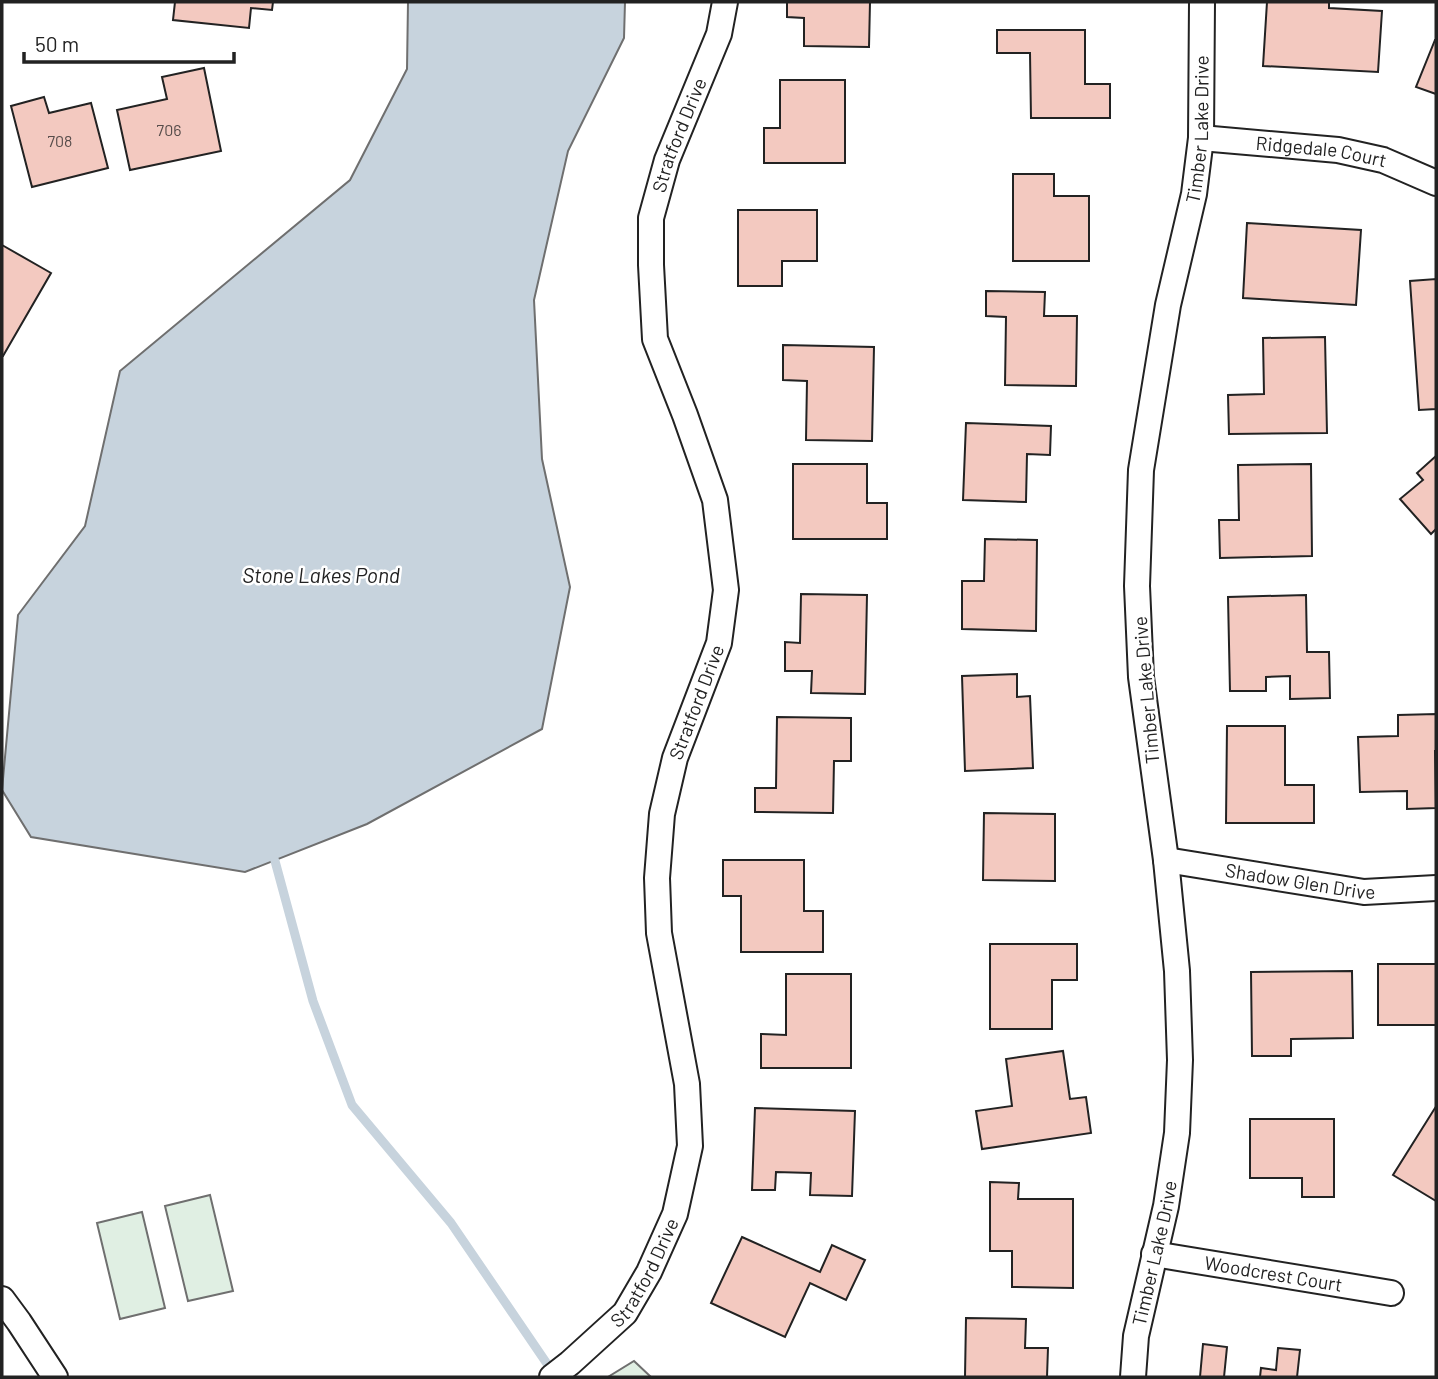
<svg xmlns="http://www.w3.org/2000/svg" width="1438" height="1379" font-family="Barlow,sans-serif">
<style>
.green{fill:#e0efe3;stroke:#6f6f6f;stroke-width:2}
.water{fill:#c7d3dd;stroke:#6f6f6f;stroke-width:2}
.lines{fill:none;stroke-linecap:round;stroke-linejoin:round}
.stream{stroke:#c7d3dd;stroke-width:9}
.building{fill:#f3c9c0;stroke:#222;stroke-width:2}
.minor-casing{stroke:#222;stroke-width:28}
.minor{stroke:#fff;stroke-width:24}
.labels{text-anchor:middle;stroke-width:5;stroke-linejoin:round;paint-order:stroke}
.number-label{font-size:16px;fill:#564c4a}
.street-label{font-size:19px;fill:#222;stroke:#fff}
.water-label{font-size:21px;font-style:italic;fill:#222;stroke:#fff}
</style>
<rect width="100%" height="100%" fill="#fff"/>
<!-- green -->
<g class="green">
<polygon points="210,1195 233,1291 188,1301 165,1206"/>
<polygon points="142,1212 165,1308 120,1319 97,1223"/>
<polygon points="634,1361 651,1377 608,1377"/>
</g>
<!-- water -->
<polygon class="water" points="408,2 625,2 624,38 568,151 534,300 542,459 570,587 542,729 367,824 245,872 31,837 2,790 18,615 85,526 120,371 350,180 407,69"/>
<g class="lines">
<!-- stream -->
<polyline class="stream" points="275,861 313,1001 352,1105 451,1223 554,1374"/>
</g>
<!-- building -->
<g class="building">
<polygon points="175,2 273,2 272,10 251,8 249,28 173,20"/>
<polygon points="787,2 870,2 869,47 804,46 804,18 787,17"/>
<polygon points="1267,2 1329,2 1329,8 1382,11 1378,72 1263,66"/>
<polygon points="997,30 1085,30 1085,84 1110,84 1110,118 1031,118 1030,53 997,53"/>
<polygon points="1435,40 1436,40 1436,94 1416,87"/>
<polygon points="204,68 221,151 130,170 117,110 167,99 162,77"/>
<polygon points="780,80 845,80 845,163 764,163 764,128 780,128"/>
<polygon points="44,97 49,113 91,103 108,168 32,187 11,106"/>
<polygon points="1013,174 1054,174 1054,196 1089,196 1089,261 1013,261"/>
<polygon points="738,210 817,210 817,261 782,261 782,286 738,286"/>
<polygon points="1247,223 1361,230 1356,305 1243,298"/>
<polygon points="2,245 51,273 3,356 2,356"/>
<polygon points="1436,279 1436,409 1419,410 1410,281"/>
<polygon points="986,291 1045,292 1044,316 1077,316 1076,386 1005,385 1006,317 986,316"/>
<polygon points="1325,337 1327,433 1229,434 1228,395 1264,394 1263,338"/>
<polygon points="783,345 874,347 872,441 806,440 807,381 783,380"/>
<polygon points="966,423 1051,426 1050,455 1027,454 1026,502 963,500"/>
<polygon points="1436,456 1436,529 1431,534 1400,499 1423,480 1417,473"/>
<polygon points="793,464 867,464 867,503 887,503 887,539 793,539"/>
<polygon points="1311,464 1312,556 1220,558 1219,520 1239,520 1238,465"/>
<polygon points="985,539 1037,540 1036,631 962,629 962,581 984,581"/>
<polygon points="801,594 867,595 865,694 811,693 812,671 785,671 785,642 800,643"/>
<polygon points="1306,595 1307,652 1329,652 1330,698 1290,699 1290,676 1266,677 1266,691 1230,691 1228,597"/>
<polygon points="1017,674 1017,697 1030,696 1033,768 965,771 962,676"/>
<polygon points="1436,714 1436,751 1435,751 1436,808 1407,809 1407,791 1360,792 1358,737 1398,736 1398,715"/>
<polygon points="777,717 851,718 851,761 834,761 833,813 755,812 755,788 776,788"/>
<polygon points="1227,726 1285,726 1285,785 1314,785 1314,823 1226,823"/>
<polygon points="984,813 1055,814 1055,881 983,880"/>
<polygon points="723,860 804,860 804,911 823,911 823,952 741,952 741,896 723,896"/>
<polygon points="990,944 1077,944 1077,980 1052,980 1052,1029 990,1029"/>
<rect x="1378" y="964" width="58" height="61"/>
<polygon points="1352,971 1353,1038 1291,1039 1291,1056 1252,1056 1251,972"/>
<polygon points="786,974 851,974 851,1068 761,1068 761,1034 786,1035"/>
<polygon points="1063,1051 1070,1099 1086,1097 1091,1133 982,1149 976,1111 1012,1106 1006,1059"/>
<polygon points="755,1108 855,1111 852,1196 810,1195 811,1173 776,1172 775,1190 752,1190"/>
<polygon points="1435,1108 1436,1109 1436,1201 1393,1175"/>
<polygon points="1250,1119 1334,1119 1334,1197 1302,1197 1302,1178 1250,1178"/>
<polygon points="990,1182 1019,1183 1018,1199 1073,1199 1073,1288 1012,1287 1012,1251 990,1251"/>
<polygon points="742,1237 820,1272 832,1245 865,1260 846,1300 810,1283 785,1337 711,1303"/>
<polygon points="966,1318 1026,1319 1025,1348 1048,1348 1047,1377 965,1377"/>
<polygon points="1203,1344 1227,1347 1224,1377 1200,1377"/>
<polygon points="1278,1348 1300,1350 1297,1377 1260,1377 1261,1368 1276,1370"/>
</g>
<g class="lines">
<!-- minor casing -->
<g class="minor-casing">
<g id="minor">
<path id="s1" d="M1201,138L1338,150L1383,160L1436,183"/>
<path id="s2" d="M1166,860L1364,892L1436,888"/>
<path id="s3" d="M1154,1254L1391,1293"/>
<polyline points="2,1299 19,1322 55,1377"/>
<path id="s4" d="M552,1377L570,1363L625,1313L649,1272L675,1214L690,1146L687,1084L659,933L657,878L662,814L675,758L719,643L726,590L715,500L685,415L655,339L651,265V218L667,160L719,34L725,2"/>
<path id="s5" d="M1133,1377L1136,1336L1166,1206L1177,1133L1180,1060L1177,971L1166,860L1141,677L1137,586L1141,470L1168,305L1194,194L1201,138L1202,2"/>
</g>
</g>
<!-- minor -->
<use href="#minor" class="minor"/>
</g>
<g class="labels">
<!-- number labels -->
<g class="number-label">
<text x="169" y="136">706</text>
<text x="60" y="147">708</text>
</g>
<!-- street labels -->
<g class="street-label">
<text dy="7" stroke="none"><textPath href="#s5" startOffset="1260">Timber Lake Drive</textPath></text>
<text dy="7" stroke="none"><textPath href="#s4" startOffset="1318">Stratford Drive</textPath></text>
<text dy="7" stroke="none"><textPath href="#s1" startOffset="121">Ridgedale Court</textPath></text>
<text transform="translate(1146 690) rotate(-95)" y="7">Timber Lake Drive</text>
<text dy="7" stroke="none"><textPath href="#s4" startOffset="730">Stratford Drive</textPath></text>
<text dy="7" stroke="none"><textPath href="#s2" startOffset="136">Shadow Glen Drive</textPath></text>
<text dy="7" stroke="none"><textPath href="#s5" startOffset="126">Timber Lake Drive</textPath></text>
<text dy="7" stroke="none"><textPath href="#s4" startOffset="142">Stratford Drive</textPath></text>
<text dy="7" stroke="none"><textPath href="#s3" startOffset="121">Woodcrest Court</textPath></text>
</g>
<!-- water labels -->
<g class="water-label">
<text x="321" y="583">Stone Lakes Pond</text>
</g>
</g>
<!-- border -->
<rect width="1438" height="1379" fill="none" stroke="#222222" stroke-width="7"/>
<!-- scale -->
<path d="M24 52v10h210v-10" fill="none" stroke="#222222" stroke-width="3.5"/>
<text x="35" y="52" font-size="21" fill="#222222" stroke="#ffffff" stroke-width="5" paint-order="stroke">50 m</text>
</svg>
